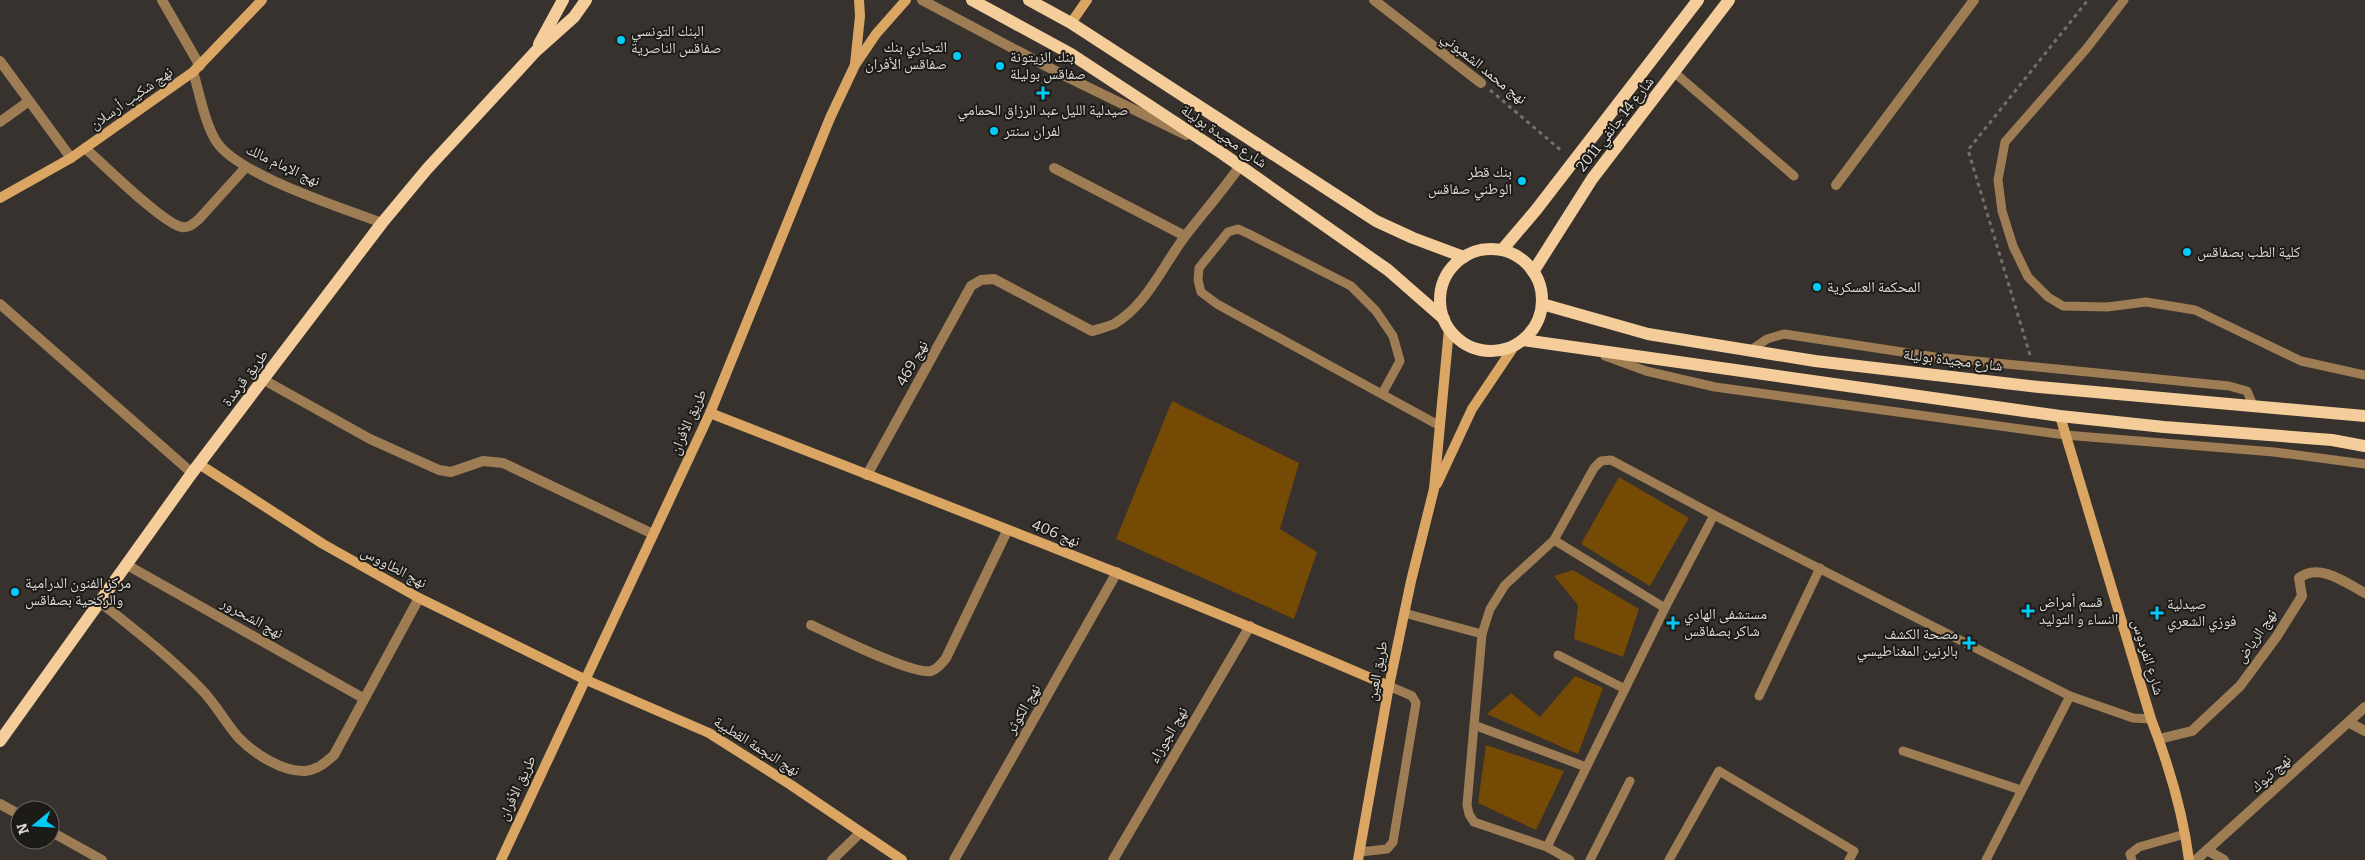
<svg xmlns="http://www.w3.org/2000/svg" width="2365" height="860" font-family="Bitter,'Noto Naskh Arabic',serif">
<style>
.green{fill:#744a04}
.lines{fill:none;stroke-linecap:round;stroke-linejoin:round}
.path{stroke:#746f6b;stroke-width:3;stroke-dasharray:4 4;stroke-linecap:butt}
.lane{stroke:#9e7d54;stroke-width:9}
.street{stroke:#9e7d54;stroke-width:10}
.secondary{stroke:#dba663;stroke-width:10}
.primary{stroke:#f5cd9b;stroke-width:12}
.poi-dot{fill:#02cbf9;stroke:#1d1b18;stroke-width:2}
.labels{text-anchor:middle;stroke-width:4;stroke-linejoin:round;paint-order:stroke}
.poi-label{font-size:15px;fill:#dfdcd8;stroke:#1d1b18;text-anchor:start}
.street-label{font-size:15px;fill:#dfdcd8;stroke:#1d1b18}
</style>
<rect width="100%" height="100%" fill="#37322d"/>
<!-- green -->
<g class="green">
<polygon points="1172,401 1299,463 1280,529 1317,552 1294,619 1116,539"/>
<polygon points="1619,477 1689,518 1650,586 1581,544"/>
<polygon points="1573,570 1639,609 1623,657 1574,639 1578,605 1554,576"/>
<polygon points="1575,676 1603,688 1578,754 1487,714 1511,693 1540,717"/>
<polygon points="1486,745 1564,771 1536,830 1478,803"/>
</g>
<g class="lines">
<!-- path -->
<g class="path">
<polyline points="1490,90 1563,152"/>
<polyline points="2030,355 1968,150 2088,0"/>
</g>
<!-- lane -->
<g class="lane">
<polyline points="2124,0 2087,48 2005,142 1998,180 2002,211 2013,246 2028,277 2048,297 2063,306 2107,307 2146,302 2195,310 2301,361 2365,375"/>
<polyline points="1675,73 1794,176"/>
<polyline points="1751,350 1767,339 1784,334 1935,357 2229,386 2247,391 2253,405"/>
<polyline points="1605,356 1646,371 1715,387 2065,435 2274,452 2365,464"/>
<polyline points="1382,394 1400,361 1393,336 1376,311 1351,286 1249,234 1238,229 1228,232 1199,268 1198,280 1201,292 1217,304 1440,426"/>
<polyline points="1665,608 1714,515"/>
<polyline points="1404,613 1482,634 1467,805 1469,814 1474,822 1547,847"/>
<polyline points="1482,634 1490,609 1505,585 1554,540"/>
<polyline points="1558,655 1625,689"/>
<polyline points="1759,696 1820,568"/>
<polyline points="2070,696 2133,718 2151,719"/>
<polyline points="1474,725 1586,767"/>
<polyline points="1903,751 2021,790"/>
<polyline points="1360,852 1387,849 1393,842 1416,703 1412,696 1389,686"/>
<polyline points="1570,860 1547,847 1665,608 1554,540 1594,468 1601,461 1611,460 1714,515 2070,696 1986,860"/>
<polyline points="1590,860 1630,781"/>
<polyline points="1669,860 1719,771 1854,851 1849,860"/>
<polyline points="2132,860 2130,854 2139,847 2185,834"/>
</g>
<!-- street -->
<g class="street">
<polyline points="162,0 200,66"/>
<polyline points="922,0 1063,75 1186,135"/>
<polyline points="1374,0 1481,83"/>
<polyline points="0,61 71,158"/>
<path d="M193,72C200,94 204,121 216,141C237,175 343,208 382,223"/>
<polyline points="0,122 29,101"/>
<path d="M85,148C102,163 164,225 182,227C189,228 193,224 199,219L246,167"/>
<polyline points="1054,168 1185,236"/>
<polyline points="1836,185 1974,0"/>
<polyline points="0,304 192,473"/>
<polyline points="264,380 370,439 439,470 451,472 483,461 503,463 653,534"/>
<path d="M867,475L971,286L981,280L994,279L1092,331C1099,329 1107,327 1114,324C1147,305 1163,265 1186,235C1204,212 1223,190 1240,166"/>
<polyline points="127,565 363,698"/>
<path d="M100,602C135,630 170,657 201,689C215,703 225,722 238,737C253,753 282,772 305,771C317,770 325,763 334,755L419,598"/>
<path d="M811,625C833,635 912,675 931,671C938,669 942,663 946,658L1007,531"/>
<polyline points="2350,723 2365,731"/>
<path d="M2159,739L2192,731L2240,686L2277,636L2302,596L2299,578C2319,562 2346,583 2365,593"/>
<polyline points="0,804 20,815"/>
<polyline points="50,831 102,860"/>
<polyline points="2207,850 2224,860"/>
<polyline points="832,860 860,833"/>
<polyline points="954,860 1117,572"/>
<polyline points="1113,860 1250,626"/>
<polyline points="2196,860 2365,707"/>
</g>
<!-- secondary -->
<g class="secondary">
<polyline points="1071,23 1087,0"/>
<polyline points="855,64 860,16 859,0"/>
<polyline points="0,198 71,158 193,72 262,0"/>
<path d="M710,413C937,502 1165,589 1389,686"/>
<path d="M2060,416L2151,719C2168,763 2183,813 2189,860"/>
<polyline points="199,464 323,544 419,598 584,679 709,733 791,785 902,860"/>
<polyline points="1437,484 1472,409 1515,345"/>
<polyline points="501,860 710,413 830,118 855,65 876,34 906,0"/>
<polyline points="1358,860 1389,686 1411,581 1434,489 1449,329"/>
</g>
<!-- primary -->
<g class="primary">
<polyline points="972,0 1071,54 1223,154 1388,270 1444,319"/>
<polyline points="1029,0 1071,23 1376,221 1413,238 1464,257"/>
<polyline points="539,44 563,0"/>
<circle cx="1491" cy="300" r="51"/>
<polyline points="1502,250 1536,210 1698,0"/>
<polyline points="1533,272 1592,179 1729,0"/>
<polyline points="1542,304 1648,334 1815,361 2039,387 2365,416"/>
<polyline points="1523,340 2060,416 2164,427 2332,440 2365,446"/>
<polyline points="0,741 192,473 382,223 427,169 536,51 574,17 586,0"/>
</g>
</g>
<!-- markers -->
<g class="poi-dot">
<circle cx="621" cy="40" r="5"/>
<circle cx="957" cy="56" r="5"/>
<circle cx="1000" cy="66" r="5"/>
<path d="M1040.5 85.5h5v5h5v5h-5v5h-5v-5h-5v-5h5z"/>
<circle cx="994" cy="131" r="5"/>
<circle cx="1522" cy="181" r="5"/>
<circle cx="2187" cy="252" r="5"/>
<circle cx="1817" cy="287" r="5"/>
<circle cx="15" cy="592" r="5"/>
<path d="M2025.5 603.5h5v5h5v5h-5v5h-5v-5h-5v-5h5z"/>
<path d="M2154.5 605.5h5v5h5v5h-5v5h-5v-5h-5v-5h5z"/>
<path d="M1670.5 615.5h5v5h5v5h-5v5h-5v-5h-5v-5h5z"/>
<path d="M1966.5 635.5h5v5h5v5h-5v5h-5v-5h-5v-5h5z"/>
</g>
<g class="labels">
<!-- poi labels -->
<g class="poi-label">
<text x="631" y="36">البنك التونسي<tspan x="631" dy="17">صفاقس الناصرية</tspan></text>
<text x="947" y="52" text-anchor="end">التجاري بنك<tspan x="947" dy="17">صفاقس الأفران</tspan></text>
<text x="1010" y="62">بنك الزيتونة<tspan x="1010" dy="17">صفاقس بوليلة</tspan></text>
<text x="1043" y="115" text-anchor="middle">صيدلية الليل عبد الرزاق الحمامي</text>
<text x="1004" y="136">لفران سنتر</text>
<text x="1512" y="177" text-anchor="end">بنك قطر<tspan x="1512" dy="17">الوطني صفاقس</tspan></text>
<text x="2197" y="257">كلية الطب بصفاقس</text>
<text x="1827" y="292">المحكمة العسكرية</text>
<text x="25" y="588">مركز الفنون الدرامية<tspan x="25" dy="17">والركحية بصفاقس</tspan></text>
<text x="2039" y="607">قسم أمراض<tspan x="2039" dy="17">النساء و التوليد</tspan></text>
<text x="2167" y="609">صيدلية<tspan x="2167" dy="17">فوزي الشعري</tspan></text>
<text x="1684" y="619">مستشفى الهادي<tspan x="1684" dy="17">شاكر بصفاقس</tspan></text>
<text x="1958" y="639" text-anchor="end">مصحة الكشف<tspan x="1958" dy="17">بالرنين المغناطيسي</tspan></text>
</g>
<!-- street labels -->
<g class="street-label">
<text transform="translate(1484 68) rotate(39)" y="5">نهج محمد الشعبوني</text>
<text transform="translate(131 98) rotate(-35)" y="5">نهج شكيب أرسلان</text>
<text transform="translate(1615 124) rotate(-52)" y="5">شارع 14 جانفي 2011</text>
<text transform="translate(1224 136) rotate(34)" y="5">شارع مجيدة بوليلة</text>
<text transform="translate(283 165) rotate(25)" y="5">نهج الإمام مالك</text>
<text transform="translate(1953 360) rotate(7)" y="5">شارع مجيدة بوليلة</text>
<text transform="translate(912 363) rotate(-61)" y="5">نهج 469</text>
<text transform="translate(245 378) rotate(-53)" y="5">طريق قرمدة</text>
<text transform="translate(688 422) rotate(-66)" y="5">طريق الأفران</text>
<text transform="translate(1056 533) rotate(21)" y="5">نهج 406</text>
<text transform="translate(394 567) rotate(28)" y="5">نهج الطاووس</text>
<text transform="translate(252 618) rotate(29)" y="5">نهج الشحرور</text>
<text transform="translate(2256 636) rotate(-56)" y="5">نهج الرياض</text>
<text transform="translate(2148 657) rotate(73)" y="5">شارع الفردوس</text>
<text transform="translate(1377 671) rotate(-79)" y="5">طريق العين</text>
<text transform="translate(1023 709) rotate(-60)" y="5">نهج الكوثر</text>
<text transform="translate(1168 735) rotate(-60)" y="5">نهج الجوزاء</text>
<text transform="translate(757 746) rotate(32)" y="5">نهج النجمة القطبية</text>
<text transform="translate(2271 773) rotate(-42)" y="5">نهج تبوك</text>
<text transform="translate(517 788) rotate(-65)" y="5">طريق الأفران</text>
</g>
</g>
<!-- north arrow -->
<g transform="translate(35 825) rotate(252)"><circle r="24" fill="#1d1b18" stroke="#6b6865"/>
<path d="M0-4L9 19L0 12L-9 19Z" fill="#02cbf9"/>
<text y="-8" font-size="14" font-weight="bold" text-anchor="middle" fill="#dfdcd8">N</text>
</g>
</svg>
